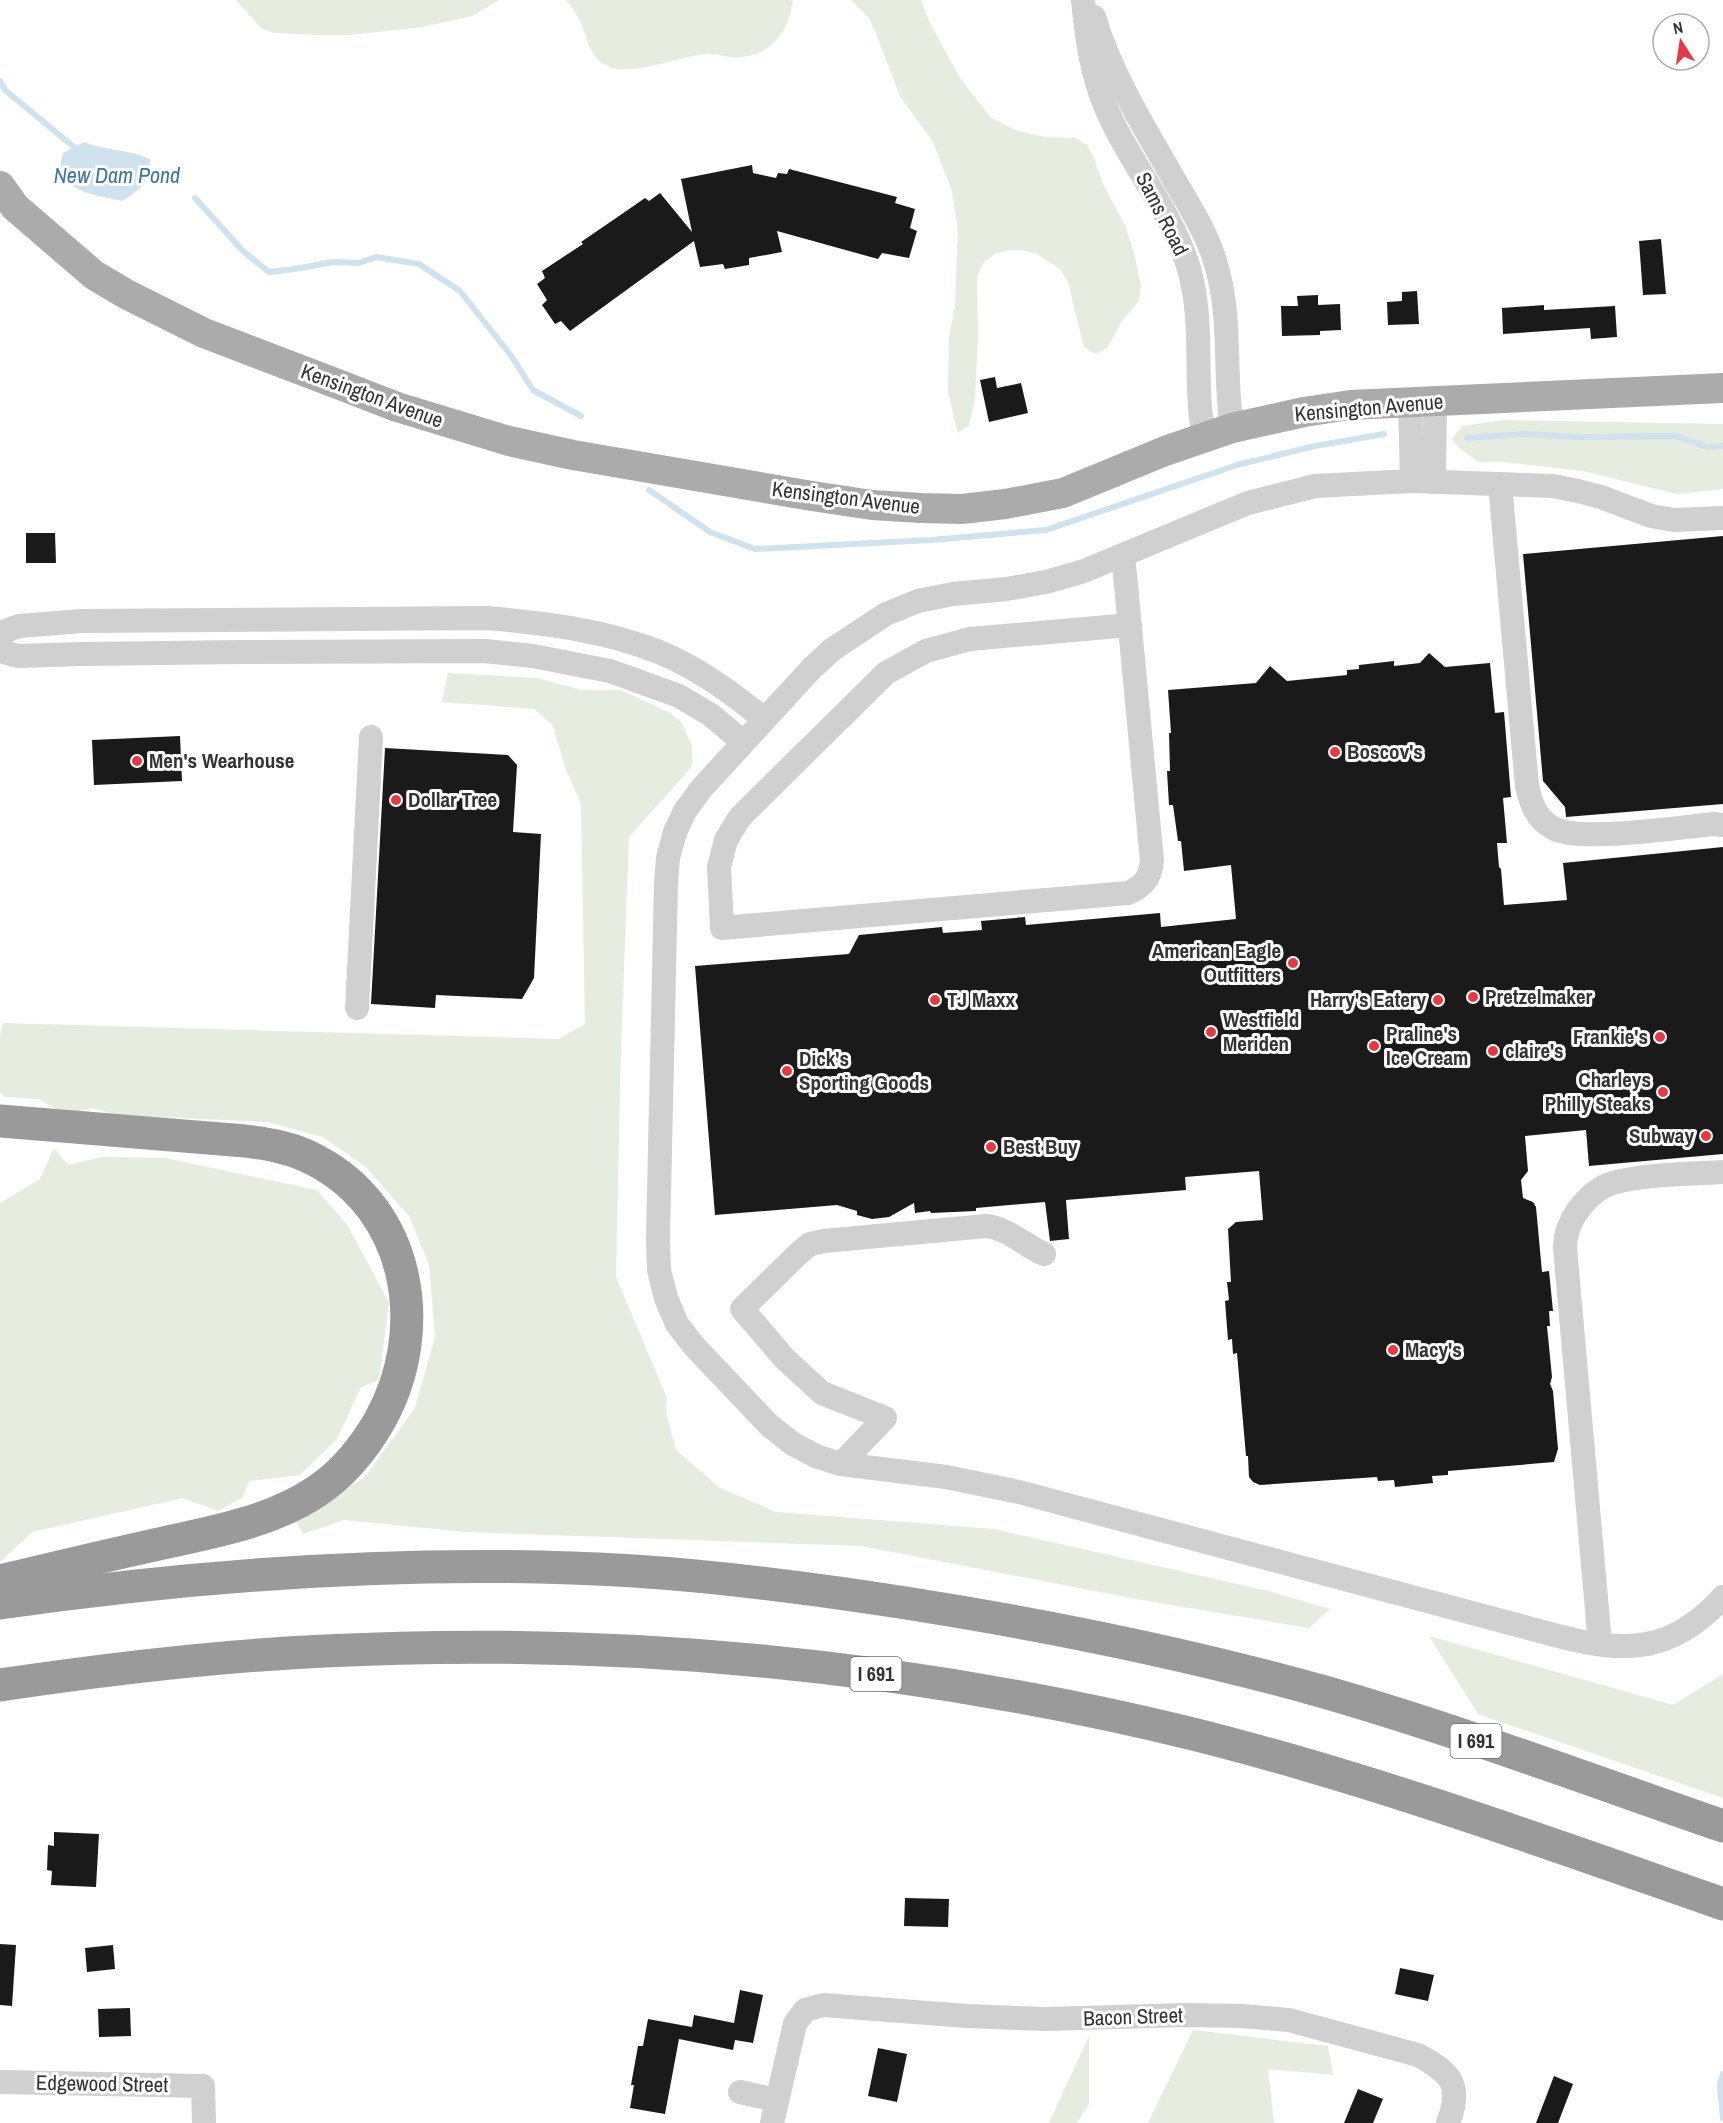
<svg xmlns="http://www.w3.org/2000/svg" width="1723" height="2123" font-family="'Archivo Narrow',sans-serif">
<style>
.green{fill:#e6ecdf}
.water{fill:#cfe2ee}
.lines{fill:none;stroke-linecap:round;stroke-linejoin:round}
.stream{stroke:#cfe2ee;stroke-width:6}
.building{fill:#1a1a1a}
.minor{stroke:#d0d0d0;stroke-width:24}
.major{stroke:#ababab;stroke-width:30}
.highway{stroke:#9a9a9a;stroke-width:33}
.poi-dot{fill:#e63946;stroke:#fff;stroke-width:2}
.labels{text-anchor:middle;stroke-width:6;stroke-linejoin:round;paint-order:stroke}
.shield{fill:#fff;stroke:#707070;stroke-width:1.5}
.shield-label{font-size:20px;font-weight:bold;fill:#333}
.street-label{font-size:21px;fill:#333;stroke:#fff}
.poi-label{font-size:21px;font-weight:bold;fill:#333;stroke:#fff;text-anchor:start}
.water-label{font-size:22px;font-style:italic;fill:#3f7597;stroke:#fff}
</style>
<rect width="100%" height="100%" fill="#fff"/>
<!-- green -->
<g class="green">
<polygon points="236,0 499,0 472,16 422,27 349,35 318,35 274,33 261,28"/>
<path d="M566,0H793C789,23 782,40 761,52C754,55 737,59 730,57C722,56 716,53 707,54C680,55 629,79 605,65C587,55 587,31 577,15C574,9 570,5 566,0Z"/>
<polygon points="851,0 921,0 929,21 960,78 991,118 1015,130 1045,137 1076,138 1087,145 1094,158 1103,184 1125,225 1134,253 1141,286 1139,301 1122,321 1107,348 1095,354 1084,347 1068,282 1060,269 1037,254 1022,250 1008,250 995,254 984,262 977,276 978,337 975,397 969,425 958,433 948,392 949,336 955,307 957,248 958,230 952,191 933,142 900,96 875,31 869,18"/>
<polygon points="1503,420 1723,424 1723,489 1677,494 1583,471 1504,462 1479,462 1459,448 1452,439 1462,426"/>
<polygon points="448,673 536,678 582,690 621,690 670,713 681,722 692,745 692,765 687,772 629,837 621,1048 616,1277 667,1398 666,1413 676,1450 720,1488 776,1512 994,1529 1268,1591 1330,1609 1309,1628 1136,1599 861,1546 466,1532 344,1520 303,1534 296,1521 365,1477 415,1408 435,1337 429,1264 409,1216 366,1167 323,1137 267,1122 119,1115 92,1108 64,1114 39,1099 5,1097 0,1092 0,1037 3,1023 559,1039 585,1024 581,804 565,767 553,726 535,709 442,702"/>
<polygon points="54,1148 68,1165 102,1157 165,1158 317,1190 348,1226 389,1303 379,1380 361,1387 337,1439 300,1475 249,1481 242,1498 218,1511 183,1498 32,1532 0,1562 0,1203 40,1179"/>
<polygon points="1429,1636 1673,1705 1723,1674 1723,1798 1478,1714"/>
<polygon points="1193,2030 1328,2046 1333,2075 1268,2069 1274,2123 1148,2123"/>
<polygon points="1089,2036 1089,2104 1077,2123 1049,2123"/>
</g>
<!-- water -->
<path class="water" d="M84,142C105,151 129,149 150,159C150,182 141,189 122,201C103,196 62,193 61,167C60,163 62,157 63,153Z"/>
<g class="lines">
<!-- stream -->
<g class="stream">
<polyline points="0,81 5,90 80,152"/>
<polyline points="144,171 160,171"/>
<polyline points="195,198 244,252 269,272 295,269 333,262 359,263 376,257 419,264 460,291 512,357 533,390 581,416"/>
<polyline points="1467,438 1522,434 1581,437 1676,436 1707,447 1723,446"/>
<polyline points="649,490 710,532 755,549 931,540 1046,530 1237,465 1315,446 1384,434"/>
<polyline points="1723,2074 1720,2085 1723,2118"/>
</g>
</g>
<!-- building -->
<g class="building">
<polygon points="752,165 753,173 776,178 778,173 787,174 789,169 897,197 895,203 915,209 910,228 917,231 909,258 882,253 878,259 777,231 782,252 749,258 749,265 725,269 723,264 700,267 694,241 570,331 561,321 555,324 542,305 547,300 537,284 545,278 542,271 583,244 581,242 619,216 645,198 649,201 660,193 692,232 681,179"/>
<polygon points="1661,239 1666,294 1643,295 1639,241"/>
<polygon points="1417,291 1419,324 1388,325 1387,302 1402,301 1402,292"/>
<polygon points="1318,295 1318,305 1340,304 1341,330 1320,331 1320,335 1282,336 1281,306 1298,306 1297,296"/>
<polygon points="1544,305 1544,310 1615,306 1617,337 1591,339 1590,328 1503,334 1502,308"/>
<polygon points="995,377 997,388 1021,383 1028,413 989,422 980,380"/>
<polygon points="26,533 55,533 56,563 26,563"/>
<polygon points="1723,536 1723,804 1566,817 1565,807 1543,781 1523,554"/>
<polygon points="1429,653 1445,667 1490,663 1495,713 1504,712 1511,797 1503,798 1507,843 1497,843 1499,867 1501,869 1504,905 1567,900 1563,863 1723,847 1723,1154 1589,1166 1586,1130 1525,1136 1528,1171 1521,1180 1523,1198 1533,1202 1536,1207 1542,1272 1549,1271 1553,1311 1549,1311 1550,1326 1547,1326 1552,1377 1550,1384 1553,1391 1558,1449 1554,1462 1448,1471 1448,1475 1432,1476 1433,1483 1395,1487 1394,1480 1378,1481 1377,1477 1260,1485 1253,1482 1249,1477 1248,1456 1246,1456 1237,1353 1233,1354 1232,1339 1228,1340 1225,1301 1229,1300 1227,1282 1231,1282 1228,1229 1236,1222 1263,1220 1259,1171 1185,1177 1186,1190 1066,1200 1069,1239 1050,1241 1045,1202 976,1208 976,1211 931,1213 930,1211 915,1213 914,1203 889,1217 872,1219 857,1215 857,1211 837,1205 715,1215 695,966 849,954 859,935 942,927 943,933 982,930 981,921 1025,917 1026,925 1160,913 1161,927 1236,919 1231,865 1184,871 1181,841 1178,841 1173,805 1169,805 1167,771 1170,771 1169,733 1171,733 1168,690 1256,683 1270,666 1287,681 1347,675 1347,670 1359,669 1359,665 1394,661 1394,666 1420,663"/>
<polygon points="180,736 182,781 94,785 92,740"/>
<polygon points="385,748 508,755 517,765 513,832 541,834 534,978 522,999 436,995 435,1008 371,1004"/>
<polygon points="54,1832 99,1834 96,1887 51,1885 52,1871 47,1870 48,1845 54,1846"/>
<polygon points="905,1898 949,1899 948,1927 904,1926"/>
<polygon points="0,1944 16,1945 12,2006 0,2005"/>
<polygon points="113,1945 115,1969 87,1972 85,1948"/>
<polygon points="1400,1968 1434,1975 1428,2001 1395,1994"/>
<polygon points="740,1990 763,1995 753,2043 735,2040 733,2050 679,2039 665,2114 630,2108 634,2085 631,2085 638,2046 643,2046 648,2019 692,2027 694,2015 734,2023"/>
<polygon points="130,2008 131,2036 99,2037 98,2009"/>
<polygon points="878,2048 907,2054 897,2102 868,2096"/>
<polygon points="1554,2076 1573,2084 1558,2123 1536,2123"/>
<polygon points="1358,2089 1383,2099 1373,2123 1344,2123"/>
</g>
<g class="lines">
<!-- minor -->
<g class="minor">
<path d="M1083,0C1087,43 1093,84 1113,123C1137,172 1174,217 1189,269C1205,324 1193,382 1204,437"/>
<path d="M1094,17C1111,74 1143,125 1172,176C1188,204 1206,231 1215,261C1233,318 1223,371 1232,428"/>
<polyline points="1410,402 1412,481"/>
<polyline points="1434,482 1435,401"/>
<path d="M1500,484L1527,786C1531,803 1536,819 1553,828C1579,843 1681,827 1714,824L1723,825"/>
<path d="M1723,518L1674,520L1651,516L1601,497L1578,491L1553,486L1412,481L1315,486L1248,503L1084,571L1046,582L1007,589L953,594L918,601L886,614L833,649L812,668L701,789L685,811L675,832L668,858L666,883L658,1238L659,1270L666,1298L677,1324L694,1346L769,1425L793,1444L818,1457L841,1464L946,1477L1019,1492L1558,1636C1627,1654 1673,1652 1723,1597"/>
<path d="M1123,556L1126,585L1152,861C1150,878 1144,886 1128,893L722,928L719,867L726,840L740,817L886,673L926,651L970,639L1130,625"/>
<path d="M0,633L19,626L82,621L487,618C544,623 604,630 659,652C698,668 732,693 764,719"/>
<polyline points="0,651 18,656 82,654 244,652 485,651 533,656 610,671 679,696 711,715 743,742"/>
<polyline points="357,1008 371,737"/>
<path d="M841,1464L885,1418L822,1393L785,1359L742,1309L798,1254L810,1244L824,1241L986,1226C1007,1228 1024,1245 1044,1254"/>
<path d="M1600,1644L1565,1248C1565,1234 1569,1225 1576,1213C1583,1203 1592,1193 1603,1187C1628,1174 1693,1174 1723,1172"/>
<polyline points="0,2082 203,2086 204,2123"/>
<polyline points="740,2092 777,2100"/>
<path d="M772,2123L795,2024L805,2010L823,2005L967,2016L1045,2019L1186,2015L1242,2016L1289,2020L1418,2055C1451,2073 1463,2085 1448,2123"/>
</g>
<!-- major -->
<polyline class="major" points="0,186 15,207 94,275 126,294 204,333 348,388 397,407 509,441 573,455 812,496 872,505 921,508 962,509 1005,504 1063,493 1165,451 1232,428 1304,412 1350,405 1723,388"/>
<!-- highway -->
<g class="highway">
<path d="M0,1121L245,1141C269,1144 293,1148 315,1160C411,1210 430,1330 380,1420C364,1448 344,1473 317,1491C268,1524 207,1533 150,1546C100,1557 50,1569 0,1581"/>
<path d="M0,1603C210,1573 422,1558 634,1571C725,1577 816,1589 906,1603C1046,1625 1185,1653 1321,1691C1457,1730 1590,1780 1723,1826"/>
<path d="M0,1685C108,1669 216,1656 325,1651C616,1636 910,1665 1193,1734C1373,1779 1548,1843 1723,1904"/>
</g>
</g>
<!-- markers -->
<g class="poi-dot">
<circle cx="1335" cy="752" r="6"/>
<circle cx="137" cy="761" r="6"/>
<circle cx="396" cy="800" r="6"/>
<circle cx="1293" cy="963" r="6"/>
<circle cx="1473" cy="997" r="6"/>
<circle cx="935" cy="1000" r="6"/>
<circle cx="1438" cy="1000" r="6"/>
<circle cx="1211" cy="1032" r="6"/>
<circle cx="1660" cy="1037" r="6"/>
<circle cx="1374" cy="1046" r="6"/>
<circle cx="1493" cy="1051" r="6"/>
<circle cx="787" cy="1071" r="6"/>
<circle cx="1663" cy="1092" r="6"/>
<circle cx="1706" cy="1136" r="6"/>
<circle cx="991" cy="1147" r="6"/>
<circle cx="1393" cy="1350" r="6"/>
</g>
<g class="labels">
<!-- shield labels -->
<g class="shield">
<rect x="850.5" y="1657" width="51" height="34" rx="4.5"/>
<rect x="1450.5" y="1724" width="51" height="34" rx="4.5"/>
</g>
<g class="shield-label">
<text x="876" y="1681">I 691</text>
<text x="1476" y="1748">I 691</text>
</g>
<!-- street labels -->
<g class="street-label">
<text transform="translate(1162 214) rotate(63)" y="7">Sams Road</text>
<text transform="translate(372 396) rotate(20)" y="7">Kensington Avenue</text>
<text transform="translate(1369 408) rotate(-5)" y="7">Kensington Avenue</text>
<text transform="translate(846 498) rotate(7)" y="7">Kensington Avenue</text>
<text transform="translate(1133 2017) rotate(-2)" y="7">Bacon Street</text>
<text transform="translate(102 2084) rotate(1)" y="7">Edgewood Street</text>
</g>
<!-- poi labels -->
<g class="poi-label">
<text x="1347" y="759">Boscov's</text>
<text x="149" y="768">Men's Wearhouse</text>
<text x="408" y="807">Dollar Tree</text>
<text x="1281" y="958" text-anchor="end">American Eagle<tspan x="1281" dy="24">Outfitters</tspan></text>
<text x="1485" y="1004">Pretzelmaker</text>
<text x="947" y="1007">TJ Maxx</text>
<text x="1426" y="1007" text-anchor="end">Harry's Eatery</text>
<text x="1223" y="1027">Westfield<tspan x="1223" dy="24">Meriden</tspan></text>
<text x="1386" y="1041">Praline's<tspan x="1386" dy="24">Ice Cream</tspan></text>
<text x="1648" y="1044" text-anchor="end">Frankie's</text>
<text x="1505" y="1058">claire's</text>
<text x="799" y="1066">Dick's<tspan x="799" dy="24">Sporting Goods</tspan></text>
<text x="1651" y="1087" text-anchor="end">Charleys<tspan x="1651" dy="24">Philly Steaks</tspan></text>
<text x="1694" y="1143" text-anchor="end">Subway</text>
<text x="1003" y="1154">Best Buy</text>
<text x="1405" y="1357">Macy's</text>
</g>
<!-- water labels -->
<g class="water-label">
<text x="117" y="183">New Dam Pond</text>
</g>
</g>
<!-- north arrow -->
<g transform="translate(1681 42) rotate(348)"><circle r="28" fill="#ffffff" stroke="#adadad" stroke-width="1.5"/>
<path d="M0-4.5L10 22L0 15L-10 22Z" fill="#e63946"/>
<text y="-9" font-size="16" font-weight="bold" text-anchor="middle" fill="#333333">N</text>
</g>
</svg>
